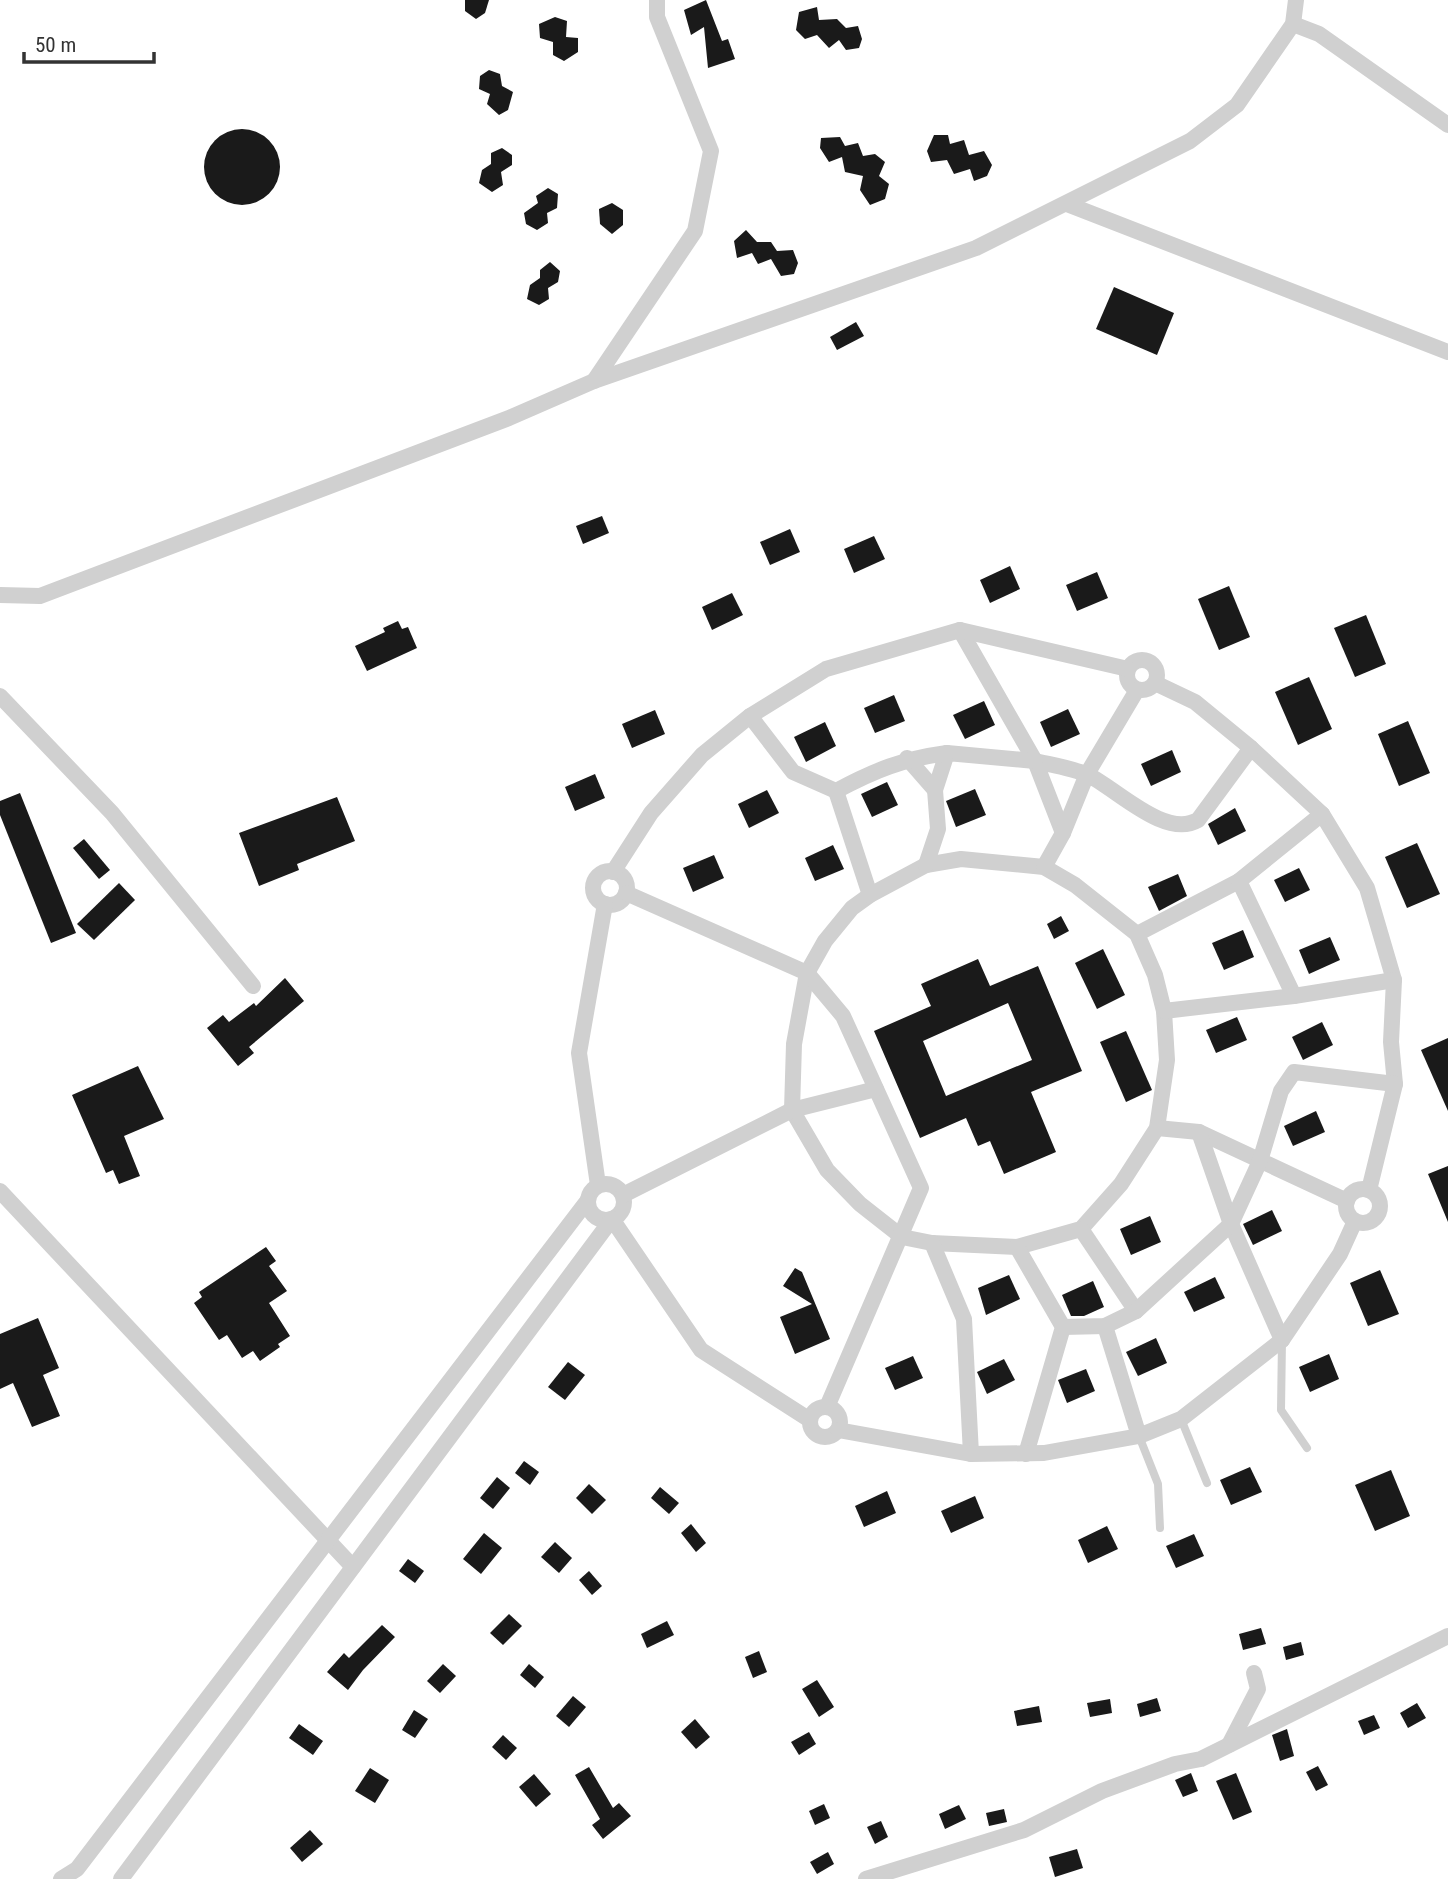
<svg xmlns="http://www.w3.org/2000/svg" width="1448" height="1879" font-family="'Roboto Condensed',sans-serif">
<style>
.building{fill:#1a1a1a;fill-rule:evenodd}
.lines{fill:none;stroke-linecap:round;stroke-linejoin:round}
.lane{stroke:#d0d0d0;stroke-width:8}
.street{stroke:#d0d0d0;stroke-width:16}
</style>
<rect width="100%" height="100%" fill="#fff"/>
<!-- building -->
<g class="building">
<polygon points="465,0 489,0 485,13 476,19 465,11"/>
<polygon points="706,0 722,41 728,39 735,59 708,68 704,27 691,35 684,10"/>
<polygon points="817,7 819,20 837,19 846,28 858,26 862,39 859,48 846,50 839,40 829,48 817,35 805,39 796,30 799,12"/>
<polygon points="555,17 567,21 566,37 578,38 578,52 564,61 553,55 553,42 540,38 539,24"/>
<polygon points="489,70 500,74 502,86 513,92 508,110 499,115 487,104 490,94 479,89 480,76"/>
<circle cx="242" cy="167" r="38"/>
<polygon points="934,135 948,135 950,144 964,140 969,155 984,151 992,165 987,176 974,181 970,169 954,174 947,160 931,162 927,151"/>
<polygon points="840,137 845,146 858,143 863,156 875,154 885,162 879,176 889,184 885,199 870,205 860,190 863,176 845,172 842,157 829,162 820,148 821,138"/>
<polygon points="502,148 512,155 512,165 501,172 503,185 492,192 479,183 482,170 491,164 491,153"/>
<polygon points="548,188 558,194 557,208 547,213 548,223 537,230 526,224 524,213 538,203 536,196"/>
<polygon points="612,203 623,210 623,225 612,234 600,224 599,209"/>
<polygon points="746,230 757,242 771,242 777,251 793,250 798,263 794,274 781,276 771,259 758,264 752,253 737,258 734,241"/>
<polygon points="550,262 560,271 558,282 548,288 549,299 539,305 527,299 530,285 540,278 540,270"/>
<polygon points="1114,287 1174,313 1157,355 1096,329"/>
<polygon points="856,322 864,336 837,350 830,337"/>
<polygon points="602,516 609,533 583,544 576,526"/>
<polygon points="790,529 800,552 770,565 760,542"/>
<polygon points="874,536 885,559 854,573 844,549"/>
<polygon points="1010,566 1020,589 990,603 980,580"/>
<polygon points="1097,572 1108,598 1077,611 1066,585"/>
<polygon points="1229,586 1250,637 1219,650 1198,599"/>
<polygon points="732,593 743,615 712,630 702,607"/>
<polygon points="1366,615 1386,664 1355,677 1334,628"/>
<polygon points="398,621 402,629 408,627 417,648 367,671 355,646 385,632 383,628"/>
<polygon points="1309,677 1332,729 1298,745 1275,692"/>
<polygon points="894,695 905,721 875,733 864,708"/>
<polygon points="984,701 995,725 965,739 953,715"/>
<polygon points="1068,709 1080,734 1051,747 1040,722"/>
<polygon points="655,710 665,734 632,748 622,724"/>
<polygon points="1408,721 1430,773 1399,786 1378,734"/>
<polygon points="825,722 836,746 806,762 794,737"/>
<polygon points="1172,750 1181,772 1151,786 1141,764"/>
<polygon points="595,774 605,798 575,811 565,787"/>
<polygon points="887,782 898,805 872,817 861,794"/>
<polygon points="975,789 986,815 956,827 946,801"/>
<polygon points="767,790 779,813 749,828 738,804"/>
<polygon points="20,793 76,933 51,943 0,815 0,801"/>
<polygon points="337,797 355,841 297,864 299,870 259,886 239,833"/>
<polygon points="1235,808 1246,831 1218,845 1208,824"/>
<polygon points="84,839 110,870 99,879 73,848"/>
<polygon points="1417,843 1440,894 1407,908 1385,857"/>
<polygon points="833,845 844,869 815,881 805,858"/>
<polygon points="714,855 724,878 693,892 683,868"/>
<polygon points="1299,868 1310,890 1285,902 1274,880"/>
<polygon points="1178,874 1187,896 1159,911 1148,887"/>
<polygon points="119,883 135,900 94,940 77,924"/>
<polygon points="1061,916 1069,931 1054,939 1047,924"/>
<polygon points="1243,930 1254,957 1224,970 1212,943"/>
<polygon points="1330,937 1340,960 1309,974 1299,950"/>
<polygon points="1103,949 1125,995 1097,1009 1075,963"/>
<path d="M978,959L990,986L1038,966L1082,1071L1031,1092L1056,1152L1004,1174L990,1141L978,1146L966,1118L920,1138L874,1031L931,1006L921,984ZM1008,1003L1032,1060L946,1096L923,1041Z"/>
<polygon points="285,978 304,1001 249,1047 254,1053 238,1066 207,1028 223,1015 229,1022 254,1003 256,1006"/>
<polygon points="1237,1017 1247,1040 1216,1053 1206,1030"/>
<polygon points="1322,1022 1333,1045 1303,1060 1292,1037"/>
<polygon points="1126,1031 1152,1090 1126,1102 1100,1042"/>
<polygon points="1448,1038 1448,1111 1421,1050"/>
<polygon points="138,1066 164,1119 124,1136 140,1176 119,1184 113,1170 106,1173 72,1095"/>
<polygon points="1316,1111 1325,1132 1293,1146 1284,1126"/>
<polygon points="1448,1166 1448,1222 1428,1174"/>
<polygon points="1272,1210 1282,1231 1253,1245 1243,1224"/>
<polygon points="1150,1216 1161,1242 1131,1255 1120,1229"/>
<polygon points="266,1247 276,1261 269,1266 287,1291 269,1303 290,1336 278,1344 280,1347 260,1361 253,1351 242,1358 227,1335 219,1340 194,1303 202,1297 199,1292"/>
<polygon points="795,1268 802,1272 830,1339 795,1354 780,1317 812,1304 783,1286"/>
<polygon points="1380,1270 1399,1314 1368,1326 1350,1283"/>
<polygon points="1009,1275 1020,1299 986,1315 978,1288"/>
<polygon points="1215,1277 1225,1298 1194,1312 1184,1292"/>
<polygon points="1093,1281 1104,1307 1084,1316 1071,1316 1062,1295"/>
<polygon points="38,1318 59,1368 43,1375 60,1416 32,1427 13,1383 0,1389 0,1334"/>
<polygon points="1156,1338 1167,1363 1138,1376 1126,1352"/>
<polygon points="1329,1354 1339,1379 1310,1392 1299,1367"/>
<polygon points="913,1356 923,1378 895,1390 885,1368"/>
<polygon points="1004,1359 1015,1380 987,1394 977,1372"/>
<polygon points="568,1362 585,1375 565,1400 548,1387"/>
<polygon points="1086,1369 1095,1391 1067,1403 1058,1380"/>
<polygon points="524,1461 539,1472 530,1485 515,1473"/>
<polygon points="1250,1467 1262,1492 1231,1505 1220,1480"/>
<polygon points="1391,1470 1410,1516 1375,1531 1355,1485"/>
<polygon points="497,1477 510,1488 493,1509 480,1498"/>
<polygon points="589,1484 606,1500 592,1514 576,1498"/>
<polygon points="660,1487 679,1503 669,1514 651,1498"/>
<polygon points="887,1491 896,1513 864,1527 855,1506"/>
<polygon points="975,1496 984,1518 951,1533 941,1511"/>
<polygon points="691,1524 706,1543 696,1552 681,1533"/>
<polygon points="1107,1526 1118,1549 1088,1563 1078,1540"/>
<polygon points="484,1533 502,1548 481,1574 463,1559"/>
<polygon points="1194,1534 1204,1556 1176,1568 1166,1546"/>
<polygon points="555,1542 572,1558 559,1573 541,1557"/>
<polygon points="408,1559 424,1571 415,1583 399,1571"/>
<polygon points="589,1571 602,1586 592,1595 579,1580"/>
<polygon points="509,1614 522,1626 503,1645 490,1633"/>
<polygon points="667,1621 674,1635 647,1648 641,1634"/>
<polygon points="382,1625 395,1637 363,1670 348,1690 327,1672 344,1653 349,1658"/>
<polygon points="1261,1628 1266,1644 1243,1650 1239,1634"/>
<polygon points="1301,1642 1304,1655 1286,1660 1283,1647"/>
<polygon points="759,1651 767,1672 753,1678 745,1657"/>
<polygon points="443,1664 456,1676 440,1693 427,1681"/>
<polygon points="529,1664 544,1677 535,1688 520,1675"/>
<polygon points="817,1680 834,1707 819,1717 802,1689"/>
<polygon points="573,1696 586,1707 569,1727 556,1716"/>
<polygon points="1157,1698 1161,1711 1140,1717 1137,1704"/>
<polygon points="1110,1699 1112,1713 1090,1717 1087,1703"/>
<polygon points="1417,1703 1426,1718 1408,1728 1400,1713"/>
<polygon points="1039,1706 1042,1722 1017,1726 1014,1711"/>
<polygon points="414,1710 428,1719 415,1738 402,1730"/>
<polygon points="1374,1715 1380,1728 1364,1735 1358,1721"/>
<polygon points="695,1719 710,1737 696,1749 681,1732"/>
<polygon points="299,1724 323,1741 313,1755 289,1738"/>
<polygon points="1287,1729 1294,1756 1280,1761 1272,1735"/>
<polygon points="809,1732 816,1744 799,1755 791,1742"/>
<polygon points="503,1735 517,1748 506,1760 492,1747"/>
<polygon points="1318,1766 1328,1785 1316,1791 1306,1772"/>
<polygon points="589,1767 613,1808 619,1803 631,1816 603,1839 592,1825 600,1819 575,1775"/>
<polygon points="370,1768 389,1780 375,1803 355,1791"/>
<polygon points="1191,1773 1198,1791 1183,1797 1175,1780"/>
<polygon points="1236,1773 1252,1812 1233,1820 1216,1781"/>
<polygon points="534,1774 551,1794 536,1807 519,1787"/>
<polygon points="824,1804 830,1818 815,1825 809,1811"/>
<polygon points="959,1805 966,1819 945,1829 939,1814"/>
<polygon points="1004,1809 1007,1822 989,1826 986,1813"/>
<polygon points="881,1821 888,1837 875,1844 867,1827"/>
<polygon points="310,1830 323,1844 302,1862 290,1848"/>
<polygon points="1077,1849 1083,1868 1055,1877 1049,1857"/>
<polygon points="828,1852 834,1864 817,1874 810,1862"/>
</g>
<g class="lines">
<!-- lane -->
<g class="lane">
<polyline points="1282,1340 1281,1410 1307,1448"/>
<polyline points="1181,1419 1207,1483"/>
<polyline points="1139,1436 1158,1484 1160,1528"/>
</g>
<!-- street -->
<g class="street">
<polyline points="1293,24 1319,34 1448,125"/>
<polyline points="1067,204 1448,352"/>
<polyline points="594,381 695,231 711,151 657,17 657,0"/>
<polyline points="0,595 40,596 509,418 594,381 976,248 1190,141 1237,105 1293,24 1296,0"/>
<polyline points="960,630 1035,761"/>
<circle cx="1142" cy="675" r="15"/>
<polyline points="1155,683 1195,702 1251,748 1322,814 1367,888 1394,980 1391,1042 1395,1084 1369,1190"/>
<polyline points="0,696 112,813 253,986"/>
<polyline points="750,716 793,772 836,791"/>
<polyline points="907,758 935,790"/>
<path d="M1063,833L1035,761C1052,765 1072,768 1088,775C1117,789 1165,839 1198,820L1251,748"/>
<polygon points="961,859 1044,867 1075,885 1137,934 1155,975 1164,1011 1167,1060 1157,1128 1121,1184 1081,1229 1017,1247 932,1243 902,1237 860,1204 827,1170 792,1110 794,1044 807,973 825,941 852,908 870,895 926,865"/>
<polyline points="926,865 938,829 935,790 947,753 1035,761"/>
<polyline points="1044,867 1063,833 1087,774 1137,690"/>
<circle cx="610" cy="888" r="17"/>
<polyline points="613,872 651,813 702,755 750,716 826,669 960,630 1128,669"/>
<polyline points="626,893 807,973 843,1016 921,1188 827,1407"/>
<path d="M870,895L836,791C875,770 903,759 947,753"/>
<polyline points="1137,934 1239,881"/>
<polyline points="1294,996 1239,881 1322,814"/>
<polyline points="1164,1011 1294,996 1394,980"/>
<polyline points="1157,1128 1199,1132 1347,1201"/>
<polyline points="1199,1132 1231,1224 1282,1340"/>
<circle cx="606" cy="1202" r="18"/>
<polyline points="598,1185 579,1053 605,904"/>
<circle cx="1363" cy="1206" r="17"/>
<polyline points="0,1191 353,1567"/>
<polyline points="623,1195 792,1110 876,1089"/>
<polyline points="1081,1229 1136,1311"/>
<polyline points="932,1243 964,1319 971,1454"/>
<polyline points="1017,1247 1063,1327 1026,1454"/>
<polyline points="1105,1326 1139,1436"/>
<polyline points="1063,1327 1105,1326 1136,1311 1231,1224 1260,1161 1281,1091 1294,1072 1395,1084"/>
<circle cx="825" cy="1422" r="15"/>
<polyline points="838,1430 971,1454 1044,1453 1139,1436 1181,1419 1282,1340 1340,1254 1355,1221"/>
<polyline points="1229,1745 1258,1689 1254,1673"/>
<polyline points="61,1879 77,1869 588,1200"/>
<polyline points="121,1879 612,1219 701,1350 810,1420"/>
<polyline points="866,1879 1024,1830 1102,1791 1175,1764 1201,1759 1448,1636"/>
</g>
</g>
<!-- scale -->
<path d="M24 52v10h130v-10" fill="none" stroke="#333333" stroke-width="3.5"/>
<text x="35" y="52" font-size="21" fill="#333333" stroke="#ffffff" stroke-width="5" paint-order="stroke">50 m</text>
</svg>
